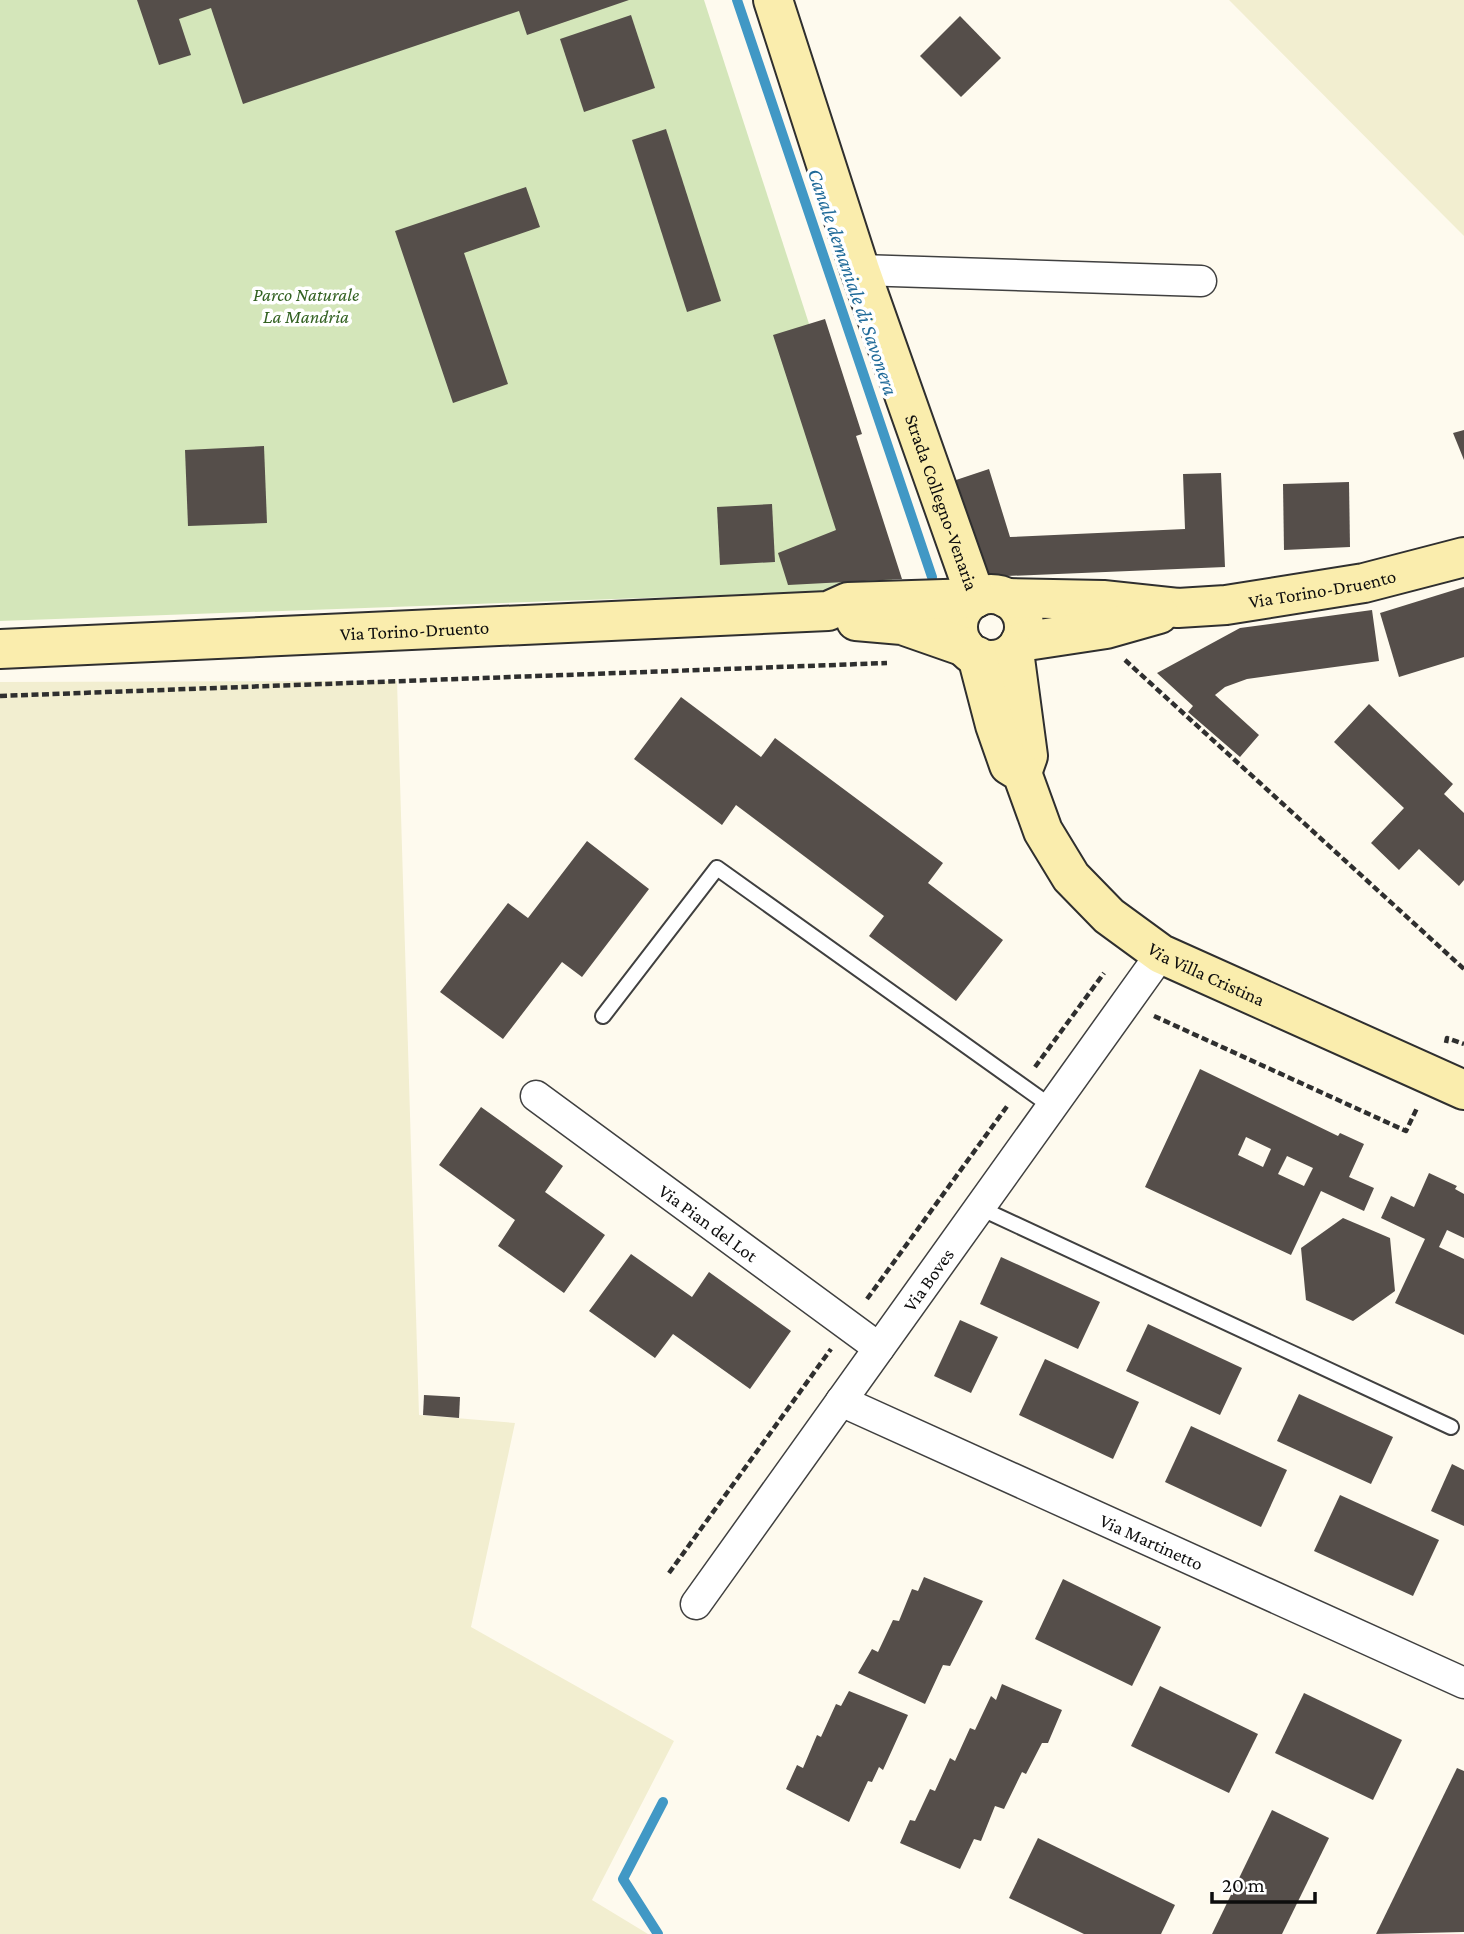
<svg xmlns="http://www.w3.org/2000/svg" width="1464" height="1934" font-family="'Crimson Pro',serif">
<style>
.farmland{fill:#f2eed0}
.green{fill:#d4e6ba}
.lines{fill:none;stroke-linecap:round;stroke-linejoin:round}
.stream{stroke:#4198c5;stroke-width:10}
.building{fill:#554e4a;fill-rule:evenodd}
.lane-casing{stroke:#404040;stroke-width:18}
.street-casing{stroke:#404040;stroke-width:33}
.secondary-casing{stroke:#2f2f2f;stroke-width:42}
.path{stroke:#2f2f2f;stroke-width:4.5;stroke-dasharray:7 3.5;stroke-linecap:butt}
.lane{stroke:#fff;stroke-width:14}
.street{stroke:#fff;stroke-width:30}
.secondary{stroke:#faedad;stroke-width:38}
.labels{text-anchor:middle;stroke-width:7;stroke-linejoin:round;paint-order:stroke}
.park-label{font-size:19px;font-style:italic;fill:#326121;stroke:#fff}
.street-label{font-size:19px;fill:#0d0d0d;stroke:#fff}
.water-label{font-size:21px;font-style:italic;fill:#1e6998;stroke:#fff}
</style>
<rect width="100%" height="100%" fill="#fefaee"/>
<!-- farmland -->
<g class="farmland">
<polygon points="1229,0 1464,0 1464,236"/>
<polygon points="397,681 419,1415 515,1423 471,1627 674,1741 592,1900 648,1934 0,1934 0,682"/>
</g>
<!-- green -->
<polygon class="green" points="0,0 704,0 895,589 0,621"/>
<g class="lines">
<!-- stream -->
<g class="stream">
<polyline points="737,0 932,577"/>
<polyline points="658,1934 623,1879 663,1802"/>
</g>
</g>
<!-- building -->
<g class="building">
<polygon points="137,0 629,0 527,35 519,11 243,104 211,8 179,19 191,55 159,65"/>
<polygon points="631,15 655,88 584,112 560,39"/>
<polygon points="960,16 1001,58 961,97 920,56"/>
<polygon points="666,129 721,301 687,312 632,140"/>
<polygon points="526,187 540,227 464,253 508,384 453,403 395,231"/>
<polygon points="825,319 862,434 856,436 902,579 788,585 778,553 836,530 773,335"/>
<polygon points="1464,430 1464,460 1453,433"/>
<polygon points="264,446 267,523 188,526 185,450"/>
<polygon points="989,469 1010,537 1185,529 1183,474 1221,473 1225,567 983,577 953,481"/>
<polygon points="1349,482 1350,547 1284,550 1283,484"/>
<polygon points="772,504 775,562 720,565 717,507"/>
<polygon points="1464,587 1464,657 1399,677 1380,613"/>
<polygon points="1372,610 1379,661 1247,679 1225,687 1215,695 1259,735 1240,757 1188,712 1193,706 1157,673 1240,628"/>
<polygon points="681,697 761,757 775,738 943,863 928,883 1003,940 956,1001 869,936 884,916 736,805 722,825 634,759"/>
<polygon points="1369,704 1453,784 1444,794 1464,813 1464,880 1459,886 1419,849 1399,870 1371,843 1404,808 1334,742"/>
<polygon points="587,841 649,889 582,977 562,962 503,1039 440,992 508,903 528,918"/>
<path d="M1200,1069L1338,1136L1340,1133L1364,1144L1349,1177L1374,1188L1364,1211L1321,1191L1291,1255L1145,1187ZM1246,1137L1271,1149L1263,1167L1238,1155ZM1287,1156L1313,1168L1304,1186L1278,1174Z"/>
<polygon points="481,1107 563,1166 545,1192 605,1235 564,1293 498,1246 515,1220 439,1165"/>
<polygon points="1429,1173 1457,1186 1455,1189 1464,1194 1464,1238 1447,1230 1439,1247 1464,1259 1464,1335 1395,1303 1425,1239 1381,1218 1391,1196 1414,1207"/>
<polygon points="1343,1218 1390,1238 1395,1291 1353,1321 1306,1300 1301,1248"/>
<polygon points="631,1254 692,1297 709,1272 791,1331 750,1389 673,1334 655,1358 589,1311"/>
<polygon points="1001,1257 1100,1302 1078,1349 980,1304"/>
<polygon points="960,1320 998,1337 971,1393 934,1376"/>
<polygon points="1148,1324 1242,1368 1220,1415 1126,1371"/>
<polygon points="1045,1359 1139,1402 1113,1459 1019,1415"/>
<polygon points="1299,1394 1393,1437 1371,1484 1277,1441"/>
<polygon points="424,1395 460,1397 459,1418 423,1415"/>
<polygon points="1191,1426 1287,1470 1261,1527 1165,1482"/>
<polygon points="1452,1464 1464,1470 1464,1526 1431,1511"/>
<polygon points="1340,1495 1439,1540 1413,1596 1314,1551"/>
<polygon points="924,1577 983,1601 950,1666 943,1665 925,1704 858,1673 872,1649 878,1652 893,1620 899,1621 912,1589 918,1591"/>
<polygon points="1063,1579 1161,1627 1132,1686 1035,1639"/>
<polygon points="1002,1684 1062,1710 1048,1743 1042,1743 1026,1774 1022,1772 1004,1809 995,1806 981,1841 974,1839 960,1869 900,1843 910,1820 915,1821 930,1789 935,1791 950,1758 955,1761 970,1728 975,1730 991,1696 996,1700"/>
<polygon points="1160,1686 1258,1734 1229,1793 1131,1746"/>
<polygon points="849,1691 908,1715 883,1770 879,1767 872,1782 868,1781 849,1822 786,1789 797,1765 803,1768 817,1735 821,1737 836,1704 841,1706"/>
<polygon points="1304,1693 1402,1740 1373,1800 1275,1753"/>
<polygon points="1457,1768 1464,1771 1464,1932 1376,1934"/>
<polygon points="1272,1810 1329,1838 1282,1934 1212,1934"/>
<polygon points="1038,1838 1175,1905 1161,1934 1084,1934 1009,1898"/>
</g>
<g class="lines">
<!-- lane casing -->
<g class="lane-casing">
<g id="lane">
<polyline points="603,1016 717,868 1052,1107"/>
<polyline points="980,1208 1451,1427"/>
</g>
</g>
<!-- street casing -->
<g class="street-casing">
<g id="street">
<polyline points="860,270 1201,281"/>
<path id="s1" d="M536,1096L879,1348"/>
<path id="s2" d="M841,1401L1464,1683"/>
<path id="s3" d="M696,1604L1161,954"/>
</g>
</g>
<!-- secondary casing -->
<g class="secondary-casing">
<g id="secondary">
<path id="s4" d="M773,0L860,270L976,598"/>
<circle cx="991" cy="627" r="33"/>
<path id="s5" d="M1006,598L1103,600L1178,608L1226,605L1364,583L1464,557"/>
<polyline points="856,621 902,625 965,647"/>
<polyline points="1020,642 1106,629 1159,614"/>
<path id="s6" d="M0,649L828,611L848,602L976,598"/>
<polyline points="1014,651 1028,756 1022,773"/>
<path id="s7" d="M977,656L995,725L1009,765L1022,773L1043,831L1071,877L1109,916L1161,954L1464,1090"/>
</g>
</g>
<!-- path -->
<g class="path">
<polyline points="1125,660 1464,969"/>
<polyline points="0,696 887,663"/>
<polyline points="1154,1016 1406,1131 1417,1108"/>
<polyline points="1446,1043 1447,1038 1464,1044"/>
<polyline points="1035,1067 1104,973"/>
<polyline points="867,1299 1008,1105"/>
<polyline points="669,1573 831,1349"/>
</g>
<!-- lane -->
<use href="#lane" class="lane"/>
<!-- street -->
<use href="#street" class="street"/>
<!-- secondary -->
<use href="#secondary" class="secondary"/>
</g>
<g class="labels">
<!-- park labels -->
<g class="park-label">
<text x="306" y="301">Parco Naturale<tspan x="306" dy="22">La Mandria</tspan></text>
</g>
<!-- street labels -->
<g class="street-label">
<text dy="7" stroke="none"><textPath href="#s4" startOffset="530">Strada Collegno-Venaria</textPath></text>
<text dy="7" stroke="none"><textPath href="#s5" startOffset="318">Via Torino-Druento</textPath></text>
<text dy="7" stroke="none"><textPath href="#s6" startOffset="415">Via Torino-Druento</textPath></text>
<text dy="7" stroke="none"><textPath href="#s7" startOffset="413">Via Villa Cristina</textPath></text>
<text dy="7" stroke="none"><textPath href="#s1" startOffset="214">Via Pian del Lot</textPath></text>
<text dy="7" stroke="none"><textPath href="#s3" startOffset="399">Via Boves</textPath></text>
<text dy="7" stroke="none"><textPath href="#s2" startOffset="341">Via Martinetto</textPath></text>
</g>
<!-- water labels -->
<g class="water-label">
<text transform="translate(853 282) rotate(71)" y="7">Canale demaniale di Savonera</text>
</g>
</g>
<!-- scale -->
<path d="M1212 1892v10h103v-10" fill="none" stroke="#0d0d0d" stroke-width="3.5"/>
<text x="1222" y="1892" font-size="21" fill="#0d0d0d" stroke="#ffffff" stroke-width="5" paint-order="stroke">20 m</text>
</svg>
